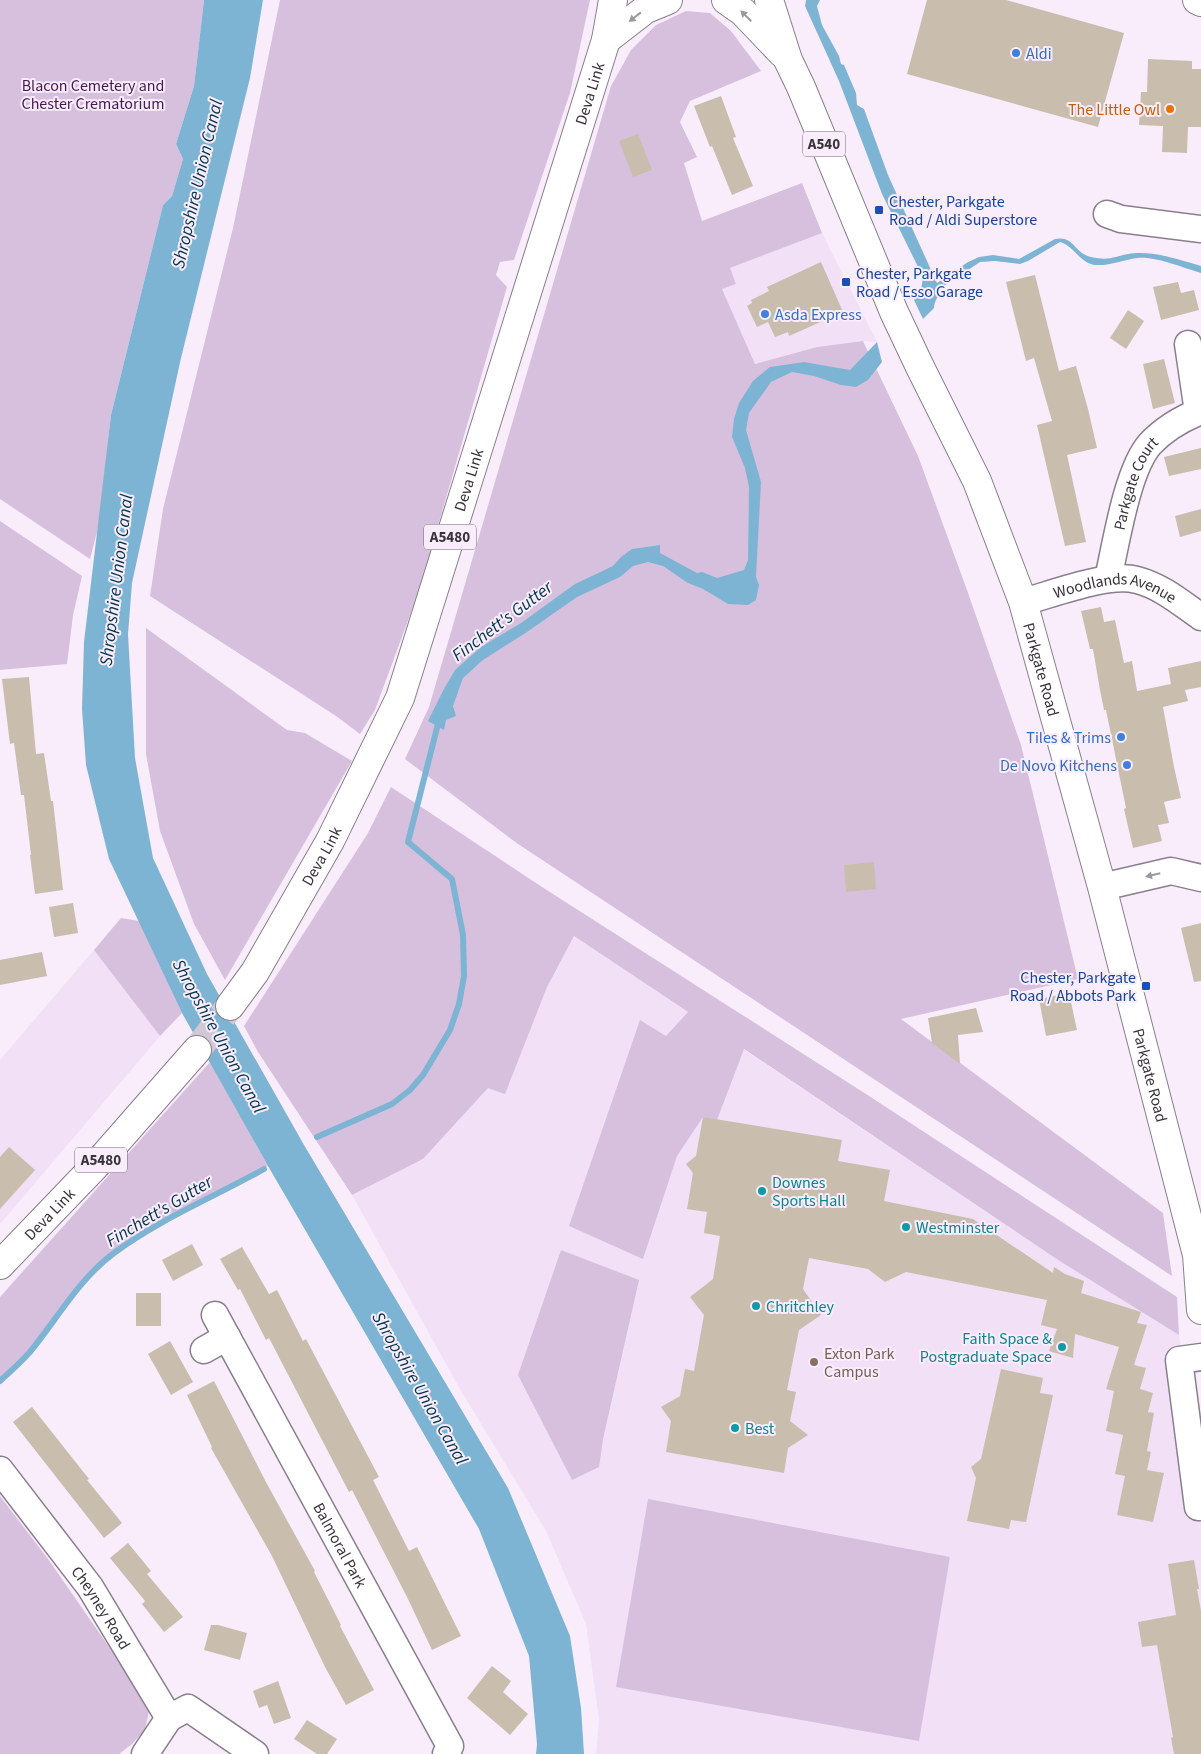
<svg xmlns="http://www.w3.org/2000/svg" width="1201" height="1754" font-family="'Source Sans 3',sans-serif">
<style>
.built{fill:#f1e0f6}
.green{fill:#d7c0dd}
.water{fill:#7eb4d3}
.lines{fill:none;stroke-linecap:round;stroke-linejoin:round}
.stream{stroke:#7eb4d3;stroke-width:6}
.building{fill:#c9bdae}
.major-tunnel{stroke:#d2c8d5;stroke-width:28;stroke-dasharray:28 14;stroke-linecap:butt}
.minor-casing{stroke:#897e8c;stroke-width:29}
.major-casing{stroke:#897e8c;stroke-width:30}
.minor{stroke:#fff;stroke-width:26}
.major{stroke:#fff;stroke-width:28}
.oneway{fill:#9c999c}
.shop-dot{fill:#3f7fe0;stroke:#f9edfc;stroke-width:2}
.food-dot{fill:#e8710a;stroke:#f9edfc;stroke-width:2}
.transit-dot{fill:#1a4fb4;stroke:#f9edfc;stroke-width:2}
.culture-dot{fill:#0f9aa8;stroke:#f9edfc;stroke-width:2}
.education-dot{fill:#8d6e63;stroke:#f9edfc;stroke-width:2}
.labels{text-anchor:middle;stroke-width:4;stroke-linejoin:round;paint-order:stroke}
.shield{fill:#f9edfc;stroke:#726b74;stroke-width:1}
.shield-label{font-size:15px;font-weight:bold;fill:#383339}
.shop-label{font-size:16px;fill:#366cbe;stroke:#f9edfc;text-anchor:start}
.park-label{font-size:16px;fill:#44194f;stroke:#f9edfc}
.street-label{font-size:16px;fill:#383339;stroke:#f9edfc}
.food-label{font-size:16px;fill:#c56008;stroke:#f9edfc;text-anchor:end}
.transit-label{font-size:16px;fill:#164399;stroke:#f9edfc;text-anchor:start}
.culture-label{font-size:16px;fill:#0d838f;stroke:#f9edfc;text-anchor:start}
.education-label{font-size:16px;fill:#785e54;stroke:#f9edfc;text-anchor:start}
.water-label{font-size:18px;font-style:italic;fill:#04354a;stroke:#f9edfc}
</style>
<rect width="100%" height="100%" fill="#f9edfc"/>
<!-- built -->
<g class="built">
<polygon points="822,233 877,342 863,341 817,347 755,364 722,289 736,283 729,268"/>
<polygon points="574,936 1058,1260 1179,1335 1201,1488 1201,1754 596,1754 599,1720 586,1624 546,1531 460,1389 352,1195 423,1159 488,1088"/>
<polygon points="94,950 160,1036 0,1224 0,1060"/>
</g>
<!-- green -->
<g class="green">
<polygon points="0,0 204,0 194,86 176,144 183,159 172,196 163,205 111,415 99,524 90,559 0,499"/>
<polygon points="280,0 590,0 570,93 514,260 500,262 496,275 507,287 420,588 375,710 360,734 336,716 150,596 163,509 233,228"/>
<polygon points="686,11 710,13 731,31 761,71 690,101 680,122 697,157 684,163 702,221 802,183 822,233 730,268 736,284 722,289 755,364 817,347 863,341 918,456 967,590 1021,745 1078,979 901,1019 1163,1213 1172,1276 518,844 405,759 429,707 611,86 631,50 656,25"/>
<polygon points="0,521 82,576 73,615 67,664 0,670"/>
<polygon points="146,628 287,730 305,733 352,761 225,980 194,924 160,831 146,754"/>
<polygon points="391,787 542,887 866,1094 1177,1297 1179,1335 1058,1260 744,1049 717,1120 703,1117 677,1156 643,1259 569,1226 640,1020 666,1036 688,1012 574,936 547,987 505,1094 488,1088 423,1159 352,1195 258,1052 244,1026 368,833"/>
<polygon points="121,918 139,921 182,1013 160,1036 94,950"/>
<polygon points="210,1062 268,1166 231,1187 175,1214 113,1254 76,1290 29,1352 0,1381 0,1297"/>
<polygon points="561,1250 639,1280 603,1439 599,1467 572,1480 518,1375"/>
<polygon points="0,1496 48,1559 150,1706 145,1730 132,1744 119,1754 0,1754"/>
<polygon points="648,1499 950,1557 919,1741 616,1687"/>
</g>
<!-- water -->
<g class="water">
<polygon points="204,0 263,0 250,78 181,358 132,583 128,634 135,758 153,858 207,974 304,1145 508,1488 570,1636 581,1708 584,1754 536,1754 537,1744 529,1656 479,1529 268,1166 182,1013 109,859 86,765 82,709 84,642 111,415 163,205 172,196 183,159 176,144 194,86"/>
<path d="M806,0H820L817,6L822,25L839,56L841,64L844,65L856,93L857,105L864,109L888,175L937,283L968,262L979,257L993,255L1019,259L1055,239C1074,235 1074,253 1091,257C1113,262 1117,254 1136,253C1158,252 1180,260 1201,266V273C1184,268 1155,256 1137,258C1123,260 1110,266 1095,265C1080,263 1074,246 1060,242L1028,261L1020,264L995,261L980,262L944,286C941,293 934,300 934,308L923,319L914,300L921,291L923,277L882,194L839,81L805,6Z"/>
<polygon points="877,342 882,362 868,380 856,387 841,385 814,376 792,372 771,382 749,413 746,430 761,482 756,577 759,585 756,600 748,605 728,604 703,589 688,583 663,566 648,562 633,566 620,577 577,597 527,632 483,660 463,678 453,706 456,716 446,720 444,730 428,721 445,687 455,670 481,647 521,623 575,584 613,566 621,557 632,549 660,545 660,553 697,573 702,572 717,578 744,570 748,560 749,487 745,468 732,437 734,419 739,403 753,381 770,367 804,362 850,370"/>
</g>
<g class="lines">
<!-- stream -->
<g class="stream">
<polyline points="317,1137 392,1104 410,1090 423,1075 450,1030 459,1004 464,976 463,935 452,879 408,842 439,720"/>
<path d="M0,1381C10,1372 21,1362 30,1352C57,1319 79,1279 114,1253C160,1219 214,1197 264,1169"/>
</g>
</g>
<!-- building -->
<g class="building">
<polygon points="927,0 1006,0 1124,33 1098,127 907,74"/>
<polygon points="1148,59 1192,61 1192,69 1201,69 1201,127 1188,127 1187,153 1162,152 1163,126 1139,125 1141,92 1147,92"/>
<polygon points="721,96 736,137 733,138 753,186 732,195 712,146 710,147 694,106"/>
<polygon points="638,134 652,170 633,177 619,141"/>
<polygon points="821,262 843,312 789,336 788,332 775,337 768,322 757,327 747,306 752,303 751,300 769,291 767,287"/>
<polygon points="1035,275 1059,371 1076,366 1088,409 1097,448 1067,455 1086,542 1065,546 1037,425 1052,421 1034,358 1026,361 1006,282"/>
<polygon points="1178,282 1181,293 1194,290 1199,310 1161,320 1153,287"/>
<polygon points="1128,310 1144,321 1126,349 1110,338"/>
<polygon points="1164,359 1175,403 1153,409 1143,364"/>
<polygon points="1201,448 1201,469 1169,476 1164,457"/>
<polygon points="1201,509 1201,531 1180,537 1175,516"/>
<polygon points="1101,607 1104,622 1115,620 1124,663 1132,661 1137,691 1171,684 1168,668 1201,661 1201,687 1185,690 1188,701 1163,707 1174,767 1181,798 1164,802 1169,823 1158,825 1162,841 1133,848 1124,809 1126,808 1106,710 1104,710 1100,690 1093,649 1090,649 1081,611"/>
<polygon points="29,677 36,754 44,753 51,801 53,801 63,890 35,894 30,855 31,855 24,795 21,795 14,743 10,744 2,679"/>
<polygon points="874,862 876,889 846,892 844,865"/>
<polygon points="73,903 78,933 54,937 49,907"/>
<polygon points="1201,923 1201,981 1194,982 1181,928"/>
<polygon points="42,952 47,976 0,985 0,960"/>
<polygon points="1069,993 1077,1030 1046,1036 1039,999"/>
<polygon points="976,1008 983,1032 958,1035 960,1064 932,1043 928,1018"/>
<polygon points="703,1117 842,1140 838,1161 890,1170 884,1201 973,1219 1053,1273 1054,1267 1065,1274 1084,1281 1081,1293 1141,1312 1137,1323 1147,1325 1134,1365 1146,1368 1140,1389 1153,1393 1148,1412 1154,1413 1147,1451 1151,1452 1147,1470 1164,1473 1153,1522 1117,1515 1125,1476 1115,1474 1123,1435 1106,1431 1114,1391 1106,1389 1119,1347 1075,1334 1073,1358 1049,1351 1057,1329 1041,1325 1047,1300 906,1272 885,1282 868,1269 809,1258 803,1289 821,1315 799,1330 787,1390 796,1392 790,1421 808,1435 788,1448 784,1473 666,1452 671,1421 661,1407 680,1396 685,1369 694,1371 704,1315 690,1297 713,1279 720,1236 704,1233 707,1212 687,1209 693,1173 686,1164 696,1156"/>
<polygon points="9,1147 35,1170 0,1209 0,1157"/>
<polygon points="192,1244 203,1265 173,1281 162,1260"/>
<polygon points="242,1247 269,1294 277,1290 303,1341 306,1339 379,1477 373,1480 409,1551 417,1547 461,1636 432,1650 407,1597 352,1490 349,1492 269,1338 266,1340 240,1289 238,1290 220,1259"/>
<rect x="136" y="1293" width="25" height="33"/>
<polygon points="170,1341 193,1382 171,1395 148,1354"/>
<polygon points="1001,1369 1043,1378 1040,1393 1053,1395 1026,1522 1011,1520 1009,1529 967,1521 976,1478 971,1467 981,1459"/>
<polygon points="214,1381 267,1484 315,1571 314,1572 341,1625 340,1626 374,1690 346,1705 325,1667 272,1556 211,1448 212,1447 187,1395"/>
<polygon points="32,1407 89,1479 87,1480 122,1523 104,1538 13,1422"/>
<polygon points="128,1543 151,1571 147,1574 183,1617 164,1632 142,1604 145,1601 110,1558"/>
<polygon points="1194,1560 1199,1589 1197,1589 1201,1611 1201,1754 1174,1754 1171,1738 1173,1737 1157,1645 1142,1647 1138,1622 1176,1615 1168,1564"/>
<polygon points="211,1625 218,1625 247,1633 240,1660 204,1650"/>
<polygon points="492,1666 511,1681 503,1692 528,1714 510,1735 467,1698"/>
<polygon points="278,1681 291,1718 274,1724 267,1705 259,1708 253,1691"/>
<polygon points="307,1720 337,1739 327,1754 317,1754 294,1739"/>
</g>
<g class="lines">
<!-- major-tunnel -->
<polyline class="major-tunnel" points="197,1050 230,1006"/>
<!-- minor casing -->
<g class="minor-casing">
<g id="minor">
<polyline points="1107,214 1121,219 1201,229"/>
<polyline points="1188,344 1198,412"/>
<path id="s1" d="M1108,579C1116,544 1127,470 1150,444C1163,430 1183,418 1201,411"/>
<path id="s2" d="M1023,602C1053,594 1109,572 1137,580C1161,586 1181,603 1201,617"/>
<polyline points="1102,887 1171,871 1201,878"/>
<path id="s3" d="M215,1315L450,1746L446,1754"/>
<polyline points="204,1350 227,1337"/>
<path id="s4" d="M0,1470L90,1587L169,1718L145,1754"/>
<polyline points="1198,1507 1179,1360 1201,1357"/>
<polyline points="169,1718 188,1708 255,1754"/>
</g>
</g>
<!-- major casing -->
<g class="major-casing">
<g id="major">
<polyline points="726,0 743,12 782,53"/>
<path id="s5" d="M769,0L788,60L801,87L894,312L920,367L977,481L1023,602L1102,887L1197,1255L1201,1310"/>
<polyline points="1197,0 1201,2"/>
<polyline points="606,40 646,9 668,0"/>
<path id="s6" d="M230,1006L255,972L330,841L400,698L606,40L613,0"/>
<path id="s7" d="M0,1265L97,1164L197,1050"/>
</g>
</g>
<!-- minor -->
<use href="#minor" class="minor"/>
<!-- major -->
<use href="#major" class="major"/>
</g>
<!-- one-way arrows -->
<defs><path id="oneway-solid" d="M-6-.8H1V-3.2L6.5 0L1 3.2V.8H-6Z" transform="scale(1.25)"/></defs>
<g class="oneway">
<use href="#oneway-solid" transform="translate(746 16) rotate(-135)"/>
<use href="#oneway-solid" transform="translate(635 17) rotate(142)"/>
<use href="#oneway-solid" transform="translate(1153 875) rotate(167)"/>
</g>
<!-- markers -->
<g class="shop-dot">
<circle cx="1016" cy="53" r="5"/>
<circle cx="765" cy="314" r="5"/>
<circle cx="1121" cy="737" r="5"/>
<circle cx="1127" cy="765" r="5"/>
</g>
<circle class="food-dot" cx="1170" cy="109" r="5"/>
<g class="transit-dot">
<rect x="874" y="205" width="10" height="10" rx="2.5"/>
<rect x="841" y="277" width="10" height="10" rx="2.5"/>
<rect x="1141" y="981" width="10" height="10" rx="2.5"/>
</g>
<g class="culture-dot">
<circle cx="762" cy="1191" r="5"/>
<circle cx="906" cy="1227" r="5"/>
<circle cx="756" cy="1306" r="5"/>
<circle cx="1062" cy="1347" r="5"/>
<circle cx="735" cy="1428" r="5"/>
</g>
<circle class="education-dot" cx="814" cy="1362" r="5"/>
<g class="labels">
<!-- shield labels -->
<g class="shield">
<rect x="803" y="131.5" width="42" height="25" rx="4"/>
<rect x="424" y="524.5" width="52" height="25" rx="4"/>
<rect x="75" y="1147.5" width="52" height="25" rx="4"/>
</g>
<g class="shield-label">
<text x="824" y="149">A540</text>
<text x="450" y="542">A5480</text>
<text x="101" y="1165">A5480</text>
</g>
<!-- shop labels -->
<g class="shop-label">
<text x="1026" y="59">Aldi</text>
<text x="775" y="320">Asda Express</text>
<text x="1111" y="743" text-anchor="end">Tiles &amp; Trims</text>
<text x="1117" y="771" text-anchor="end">De Novo Kitchens</text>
</g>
<!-- park labels -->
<g class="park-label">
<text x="93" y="91">Blacon Cemetery and<tspan x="93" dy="18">Chester Crematorium</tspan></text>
</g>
<!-- street labels -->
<g class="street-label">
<text dy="6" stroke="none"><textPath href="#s6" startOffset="986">Deva Link</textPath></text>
<text dy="6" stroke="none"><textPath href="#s6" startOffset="581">Deva Link</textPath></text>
<text dy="6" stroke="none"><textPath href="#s1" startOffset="100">Parkgate Court</textPath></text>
<text dy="6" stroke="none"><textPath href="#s2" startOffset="96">Woodlands Avenue</textPath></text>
<text dy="6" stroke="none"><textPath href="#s5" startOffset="724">Parkgate Road</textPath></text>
<text dy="6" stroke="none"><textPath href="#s6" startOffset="176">Deva Link</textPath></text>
<text dy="6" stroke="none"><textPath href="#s5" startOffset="1144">Parkgate Road</textPath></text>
<text dy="6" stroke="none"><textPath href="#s7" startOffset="71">Deva Link</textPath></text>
<text dy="6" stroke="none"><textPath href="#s3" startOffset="262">Balmoral Park</textPath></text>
<text dy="6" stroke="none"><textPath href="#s4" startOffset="171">Cheyney Road</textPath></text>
</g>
<!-- food labels -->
<g class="food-label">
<text x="1160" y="115">The Little Owl</text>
</g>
<!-- transit labels -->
<g class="transit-label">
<text x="889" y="207">Chester, Parkgate<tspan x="889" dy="18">Road / Aldi Superstore</tspan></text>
<text x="856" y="279">Chester, Parkgate<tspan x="856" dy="18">Road / Esso Garage</tspan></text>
<text x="1136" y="983" text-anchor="end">Chester, Parkgate<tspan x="1136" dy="18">Road / Abbots Park</tspan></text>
</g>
<!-- culture labels -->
<g class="culture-label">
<text x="772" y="1188">Downes<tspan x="772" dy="18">Sports Hall</tspan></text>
<text x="916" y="1233">Westminster</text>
<text x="766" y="1312">Chritchley</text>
<text x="1052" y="1344" text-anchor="end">Faith Space &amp;<tspan x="1052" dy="18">Postgraduate Space</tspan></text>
<text x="745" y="1434">Best</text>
</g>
<!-- education labels -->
<g class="education-label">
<text x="824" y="1359">Exton Park<tspan x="824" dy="18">Campus</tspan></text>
</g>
<!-- water labels -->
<g class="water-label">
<text transform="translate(197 184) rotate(-77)" y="6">Shropshire Union Canal</text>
<text transform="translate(116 580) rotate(-83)" y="6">Shropshire Union Canal</text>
<text transform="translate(502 621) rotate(-37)" y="6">Finchett's Gutter</text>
<text transform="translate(219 1036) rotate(61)" y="6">Shropshire Union Canal</text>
<text transform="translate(159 1211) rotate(-31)" y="6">Finchett's Gutter</text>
<text transform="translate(420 1388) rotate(60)" y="6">Shropshire Union Canal</text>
</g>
</g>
</svg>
